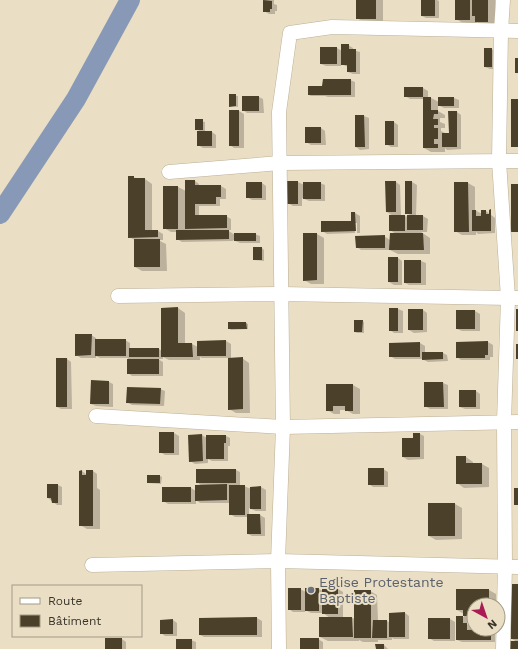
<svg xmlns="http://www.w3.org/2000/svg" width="518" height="649" font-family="'Work Sans',sans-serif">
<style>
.shadow{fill:#0003}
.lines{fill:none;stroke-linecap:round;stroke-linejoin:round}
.river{stroke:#8799b6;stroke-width:20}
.building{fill:#4b412b}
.minor-casing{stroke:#bbb097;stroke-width:15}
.minor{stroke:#fff;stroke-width:14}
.worship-dot{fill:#6b7280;stroke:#eadec4;stroke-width:1.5}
.labels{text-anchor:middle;stroke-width:4;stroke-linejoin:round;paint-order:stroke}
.worship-label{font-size:14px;fill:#5b616d;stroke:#eadec4;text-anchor:start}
</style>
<rect width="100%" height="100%" fill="#eadec4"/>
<!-- shadow -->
<g class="shadow">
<polygon points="264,0 274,0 274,4 277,5 277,11 275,11 275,14 269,14 264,11"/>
<polygon points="357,0 383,0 383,22 364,22 357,18"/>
<polygon points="422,0 437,0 439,1 439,18 426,18 422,16"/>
<polygon points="456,0 495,0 495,26 483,26 477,22 477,23 463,23 456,19"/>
<polygon points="348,45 353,48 353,50 360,52 360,74 353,74 348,72 348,67 341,64 341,66 326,66 321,64 337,48 342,51"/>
<polygon points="492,49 496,52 496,69 490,69 485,67"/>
<polygon points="350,80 355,82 355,97 328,97 325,96 311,96 309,95 322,87"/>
<polygon points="405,88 423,88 428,91 428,98 431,98 439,102 439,98 454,98 459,100 459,108 444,108 438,105 438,111 445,115 445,118 440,118 440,122 445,124 445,128 441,128 441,131 445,133 450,134 457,112 461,115 461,149 447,150 445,148 445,152 431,152 424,148 424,99 410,99 405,96"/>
<polygon points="230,95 238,96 238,107 230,106"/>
<polygon points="259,97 263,99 264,113 247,113 243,110"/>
<polygon points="239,111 244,114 244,148 234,148 230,145"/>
<polygon points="356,116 364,116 369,118 369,149 360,150 356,147"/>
<polygon points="196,120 205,122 205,132 212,132 216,135 216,148 203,148 198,145 201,132 196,129"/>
<polygon points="394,122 398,125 398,147 391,147 386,144"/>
<polygon points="321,128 325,131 326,145 311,145 306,142"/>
<polygon points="129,177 145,179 152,184 152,231 158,231 163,234 163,240 158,240 166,244 167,271 142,271 135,267 135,240 129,237"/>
<polygon points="195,181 199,184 199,186 221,186 226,189 226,199 220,199 220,206 199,206 199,216 226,216 231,219 231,230 227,230 235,235 255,234 260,236 260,243 240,243 233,240 233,241 182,242 177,239 177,232 171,232 164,228 164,187 178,187 186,191"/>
<polygon points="298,182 304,185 320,183 325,185 325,201 309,201 302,198 302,206 293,206 288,203"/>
<polygon points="396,182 400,185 401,216 405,216 408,217 412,216 406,213 412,182 417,185 416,216 423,216 428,219 427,232 421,232 430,238 430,254 398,254 390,250 361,250 357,247 384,236 390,240 396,234 390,230 393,216 387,212"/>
<polygon points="262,183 266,186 266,200 252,200 247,197"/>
<polygon points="455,183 468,183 475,187 475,210 482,214 486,211 495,218 495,233 478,234 476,232 476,235 462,235 455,231"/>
<polygon points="352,213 355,213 360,216 360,233 357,233 357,223 355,223 355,233 327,234 322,231 352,222"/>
<polygon points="304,234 317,234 324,238 324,284 311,284 304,280"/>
<polygon points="262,248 264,250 264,261 254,260"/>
<polygon points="398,258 402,261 402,285 394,285 389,282"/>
<polygon points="421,261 426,263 426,285 409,285 405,283"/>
<polygon points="178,308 185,313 185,344 192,344 198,347 198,342 226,341 231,344 231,359 242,358 249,363 250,413 236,413 229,409 229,358 202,358 200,357 200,360 169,360 163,357 163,359 158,359 163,362 163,376 132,376 128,373 128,358 100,358 96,356 96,358 81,358 76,355 91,335 96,338 96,340 125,340 130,343 130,349 159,349 162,351"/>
<polygon points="390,309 398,309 403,311 403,333 394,333 390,330"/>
<polygon points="423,310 427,313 427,332 414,333 409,330"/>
<polygon points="475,311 480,314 480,331 462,331 457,329"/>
<polygon points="362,321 364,322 364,333 357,333 355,332"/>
<polygon points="229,323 246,323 248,324 248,329 231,330 229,328"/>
<polygon points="488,342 493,345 493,357 490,357 490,360 461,360 457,357 457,343"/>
<polygon points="420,343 425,346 425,353 443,353 447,355 448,361 428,362 422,359 395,359 390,356 390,344"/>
<polygon points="67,359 71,362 72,409 61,409 57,407"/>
<polygon points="109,382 113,384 113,407 96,406 91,404"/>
<polygon points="443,383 448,385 448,409 430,409 425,406"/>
<polygon points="353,385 360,389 360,414 353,414 346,410 340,410 340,414 334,414 327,410"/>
<polygon points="160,389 165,391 164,406 132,405 127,402"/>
<polygon points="476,391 480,394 480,409 465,409 460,407"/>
<polygon points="174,433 179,436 179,455 165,455 160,452"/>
<polygon points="420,434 424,436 424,459 408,460 403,457 414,439"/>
<polygon points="202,435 207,438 226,436 230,438 230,446 228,446 228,461 212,461 208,459 208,463 195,464 190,461"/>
<polygon points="457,457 466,457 473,462 473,464 482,464 489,468 489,487 464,488 457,483"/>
<polygon points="383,469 388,472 388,487 373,487 369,484"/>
<polygon points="236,470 240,472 240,486 244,486 251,489 251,488 261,487 266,490 266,511 256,511 249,508 249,515 260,515 265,518 265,536 252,536 248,534 248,517 235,517 230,514 230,503 200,503 196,500 196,504 168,504 163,501 191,488 196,491 202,486 197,482"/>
<polygon points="82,471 87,475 93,471 97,474 97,488 100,490 100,529 87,529 80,525"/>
<polygon points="160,476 162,477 161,484 148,483"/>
<polygon points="58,485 62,487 62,505 57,505 48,498"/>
<polygon points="455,504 462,508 462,539 436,540 429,536"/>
<polygon points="518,585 518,649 517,642 512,639"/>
<polygon points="300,589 306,592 319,589 323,591 338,589 343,592 343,618 352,618 355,619 370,591 377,595 378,621 387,621 390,623 405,613 409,616 409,639 394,639 392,638 392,640 378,640 378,642 363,642 359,640 359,641 328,641 320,637 330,618 323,613 311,613 305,610 305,612 293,612 289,609"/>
<polygon points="457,590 489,590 496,594 496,605 474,605 474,620 467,618 467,624 471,627 471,631 481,631 481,629 495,629 495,642 462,642 457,640 457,617 464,617 464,614 457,610"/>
<polygon points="257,618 262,621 262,637 204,637 200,635"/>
<polygon points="429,619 450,619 455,622 455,641 434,641 429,638"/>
<polygon points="173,620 177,623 177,636 165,636 161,633"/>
<polygon points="122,639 126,642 126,649 106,649"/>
<polygon points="318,639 323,642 323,649 301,649"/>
<polygon points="191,640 196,642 196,649 177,649"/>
<polygon points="384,645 388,649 377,649"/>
</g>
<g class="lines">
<!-- river -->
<polyline class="river" points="0,214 76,99 130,0"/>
</g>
<!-- building -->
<g class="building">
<polygon points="263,0 272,1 272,9 270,9 270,12 263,12"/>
<rect x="356" y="0" width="20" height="19"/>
<rect x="421" y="0" width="14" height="16"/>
<rect x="455" y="0" width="15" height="20"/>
<polygon points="472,0 488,0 488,22 475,22 475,16 472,16"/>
<polygon points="341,44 349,44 349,49 356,49 356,72 347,72 347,65 341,65"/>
<rect x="320" y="47" width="17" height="17"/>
<rect x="484" y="48" width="8" height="19"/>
<rect x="515" y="58" width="3" height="15"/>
<polygon points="323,79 351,79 351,95 308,95 308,86 322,86"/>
<rect x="404" y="87" width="19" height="10"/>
<polygon points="229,94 236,94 236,106 229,107"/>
<rect x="242" y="96" width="17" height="15"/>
<polygon points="423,97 431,97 431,110 438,110 438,114 434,114 433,119 438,119 438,125 434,125 434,128 438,128 438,139 434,139 434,144 438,144 438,148 423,148"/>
<rect x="438" y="97" width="16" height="9"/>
<rect x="511" y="99" width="7" height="48"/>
<rect x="229" y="110" width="10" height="36"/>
<polygon points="448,111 457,111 457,147 442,147 442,133 449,133"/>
<polygon points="355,115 364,115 365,147 355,147"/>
<rect x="195" y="119" width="8" height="11"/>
<rect x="385" y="121" width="9" height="24"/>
<rect x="305" y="127" width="16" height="16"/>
<rect x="197" y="131" width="15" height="15"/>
<polygon points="128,176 134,176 134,178 145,178 145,230 158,230 158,237 128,238"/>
<polygon points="185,180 195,180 195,185 221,185 221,197 216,197 216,204 195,204 195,215 227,215 227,228 185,229"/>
<rect x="287" y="181" width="11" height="23"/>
<polygon points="385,181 396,181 396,212 386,212"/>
<rect x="405" y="181" width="7" height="33"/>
<rect x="246" y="182" width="16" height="16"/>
<rect x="303" y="182" width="18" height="17"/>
<polygon points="454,182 468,182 469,232 454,232"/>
<rect x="511" y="184" width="7" height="48"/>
<rect x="163" y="186" width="15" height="43"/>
<polygon points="491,209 491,231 472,231 472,210 476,210 476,216 481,216 481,210 486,210 486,214 489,214 489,210"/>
<polygon points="351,212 355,212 356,231 321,232 321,221 351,221"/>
<rect x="389" y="215" width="16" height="16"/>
<rect x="407" y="215" width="16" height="15"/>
<polygon points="176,230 229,230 229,239 176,240"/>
<rect x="234" y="233" width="22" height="8"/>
<polygon points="303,233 317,233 317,280 303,281"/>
<polygon points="390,233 423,233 424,250 389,250"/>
<polygon points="385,235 385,248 356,248 355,236"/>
<rect x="134" y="239" width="26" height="28"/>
<rect x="253" y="247" width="9" height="13"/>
<rect x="388" y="257" width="10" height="25"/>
<rect x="404" y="260" width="17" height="23"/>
<polygon points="178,307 178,343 192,343 193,357 161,357 161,308"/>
<rect x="389" y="308" width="9" height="23"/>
<rect x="408" y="309" width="15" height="21"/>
<rect x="516" y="309" width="2" height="22"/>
<rect x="456" y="310" width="19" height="19"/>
<polygon points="354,320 363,320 362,332 354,332"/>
<polygon points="228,322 246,322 247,329 228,329"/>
<polygon points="75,334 92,334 91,355 75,356"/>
<rect x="95" y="339" width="31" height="17"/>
<polygon points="226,340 226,356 197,356 197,341"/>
<polygon points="488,341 488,355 485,355 485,358 456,358 456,342"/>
<polygon points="420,342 420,357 389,357 389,343"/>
<rect x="516" y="344" width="2" height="15"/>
<rect x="129" y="348" width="30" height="9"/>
<polygon points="422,352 443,352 443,359 422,360"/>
<polygon points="243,357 243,409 228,410 228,358"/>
<rect x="56" y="358" width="11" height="49"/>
<rect x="127" y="359" width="32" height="15"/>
<polygon points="91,380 109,381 109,404 90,404"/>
<polygon points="424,382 443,382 444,407 424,407"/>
<polygon points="326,384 353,384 353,411 345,411 345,406 333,406 333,411 326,411"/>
<polygon points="127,387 161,388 160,404 126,403"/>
<rect x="459" y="390" width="17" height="17"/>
<rect x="159" y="432" width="15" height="21"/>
<polygon points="413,433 420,433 420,457 402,457 402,438 413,438"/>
<polygon points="202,434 203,461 189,462 188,435"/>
<polygon points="206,435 226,435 226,443 224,443 224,459 206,459"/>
<polygon points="456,456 466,456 466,463 482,463 482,484 456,484"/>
<rect x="368" y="468" width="16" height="17"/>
<rect x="196" y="469" width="40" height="14"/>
<polygon points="82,470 82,475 86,475 86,470 93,470 93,526 79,526 79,471"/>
<rect x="147" y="475" width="13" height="8"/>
<polygon points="47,484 58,484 58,503 52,503 51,498 47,498"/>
<polygon points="227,484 227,500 195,501 195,485"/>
<rect x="229" y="485" width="16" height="30"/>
<polygon points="261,486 261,509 250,509 250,487"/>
<rect x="162" y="487" width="29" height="15"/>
<rect x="514" y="488" width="4" height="17"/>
<rect x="428" y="503" width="27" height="33"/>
<polygon points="247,514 260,514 261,534 247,534"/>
<polygon points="510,584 518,584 518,639 511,639"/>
<rect x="288" y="588" width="13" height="22"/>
<rect x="305" y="588" width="14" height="23"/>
<rect x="322" y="588" width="16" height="26"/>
<polygon points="456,589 489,589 489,605 474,605 474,616 463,616 463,623 467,623 467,630 491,629 491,640 456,640 456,616 463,616 463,610 456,610"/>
<rect x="354" y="590" width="17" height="48"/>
<polygon points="405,612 405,637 389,637 389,613"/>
<polygon points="257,617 257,635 199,635 199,618"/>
<polygon points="319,617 352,617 353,637 319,637"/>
<rect x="428" y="618" width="22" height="21"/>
<polygon points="173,619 173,634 160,634 160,620"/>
<polygon points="373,620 387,620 387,638 372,638"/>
<rect x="105" y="638" width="17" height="11"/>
<rect x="300" y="638" width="19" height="11"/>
<rect x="176" y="639" width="16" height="10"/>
<rect x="508" y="641" width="10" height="8"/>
<polygon points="375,644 384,644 384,649 376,649"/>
</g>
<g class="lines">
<!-- minor casing -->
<g class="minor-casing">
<g id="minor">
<polyline points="503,0 501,31 499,161 508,298 504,422 505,566 503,649"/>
<polyline points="169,172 280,163 518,161"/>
<polyline points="118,296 280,294 517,298"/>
<polyline points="96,416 283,427 518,422"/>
<polyline points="92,565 278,561 518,567"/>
<polyline points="279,649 278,561 283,427 279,112 290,33 332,27 518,31"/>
</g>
</g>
<!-- minor -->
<use href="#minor" class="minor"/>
</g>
<!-- markers -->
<circle class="worship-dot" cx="311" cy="590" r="4"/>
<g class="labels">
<!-- worship labels -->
<g class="worship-label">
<text x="319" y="587">Eglise Protestante<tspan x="319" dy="16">Baptiste</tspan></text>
</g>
</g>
<!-- legend -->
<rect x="12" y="585" width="130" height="52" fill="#eadec4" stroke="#a39a86"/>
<rect x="20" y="598" width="20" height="6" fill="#ffffff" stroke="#a39a86"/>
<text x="48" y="605" font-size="12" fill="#383329">Route</text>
<rect x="20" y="615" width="20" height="12" fill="#4b412b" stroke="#a39a86"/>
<text x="48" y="625" font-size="12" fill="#383329">Bâtiment</text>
<!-- north arrow -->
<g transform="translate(486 617) rotate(140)"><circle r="19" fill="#eadec4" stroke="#a39a86"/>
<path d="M0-3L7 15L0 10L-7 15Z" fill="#aa1b56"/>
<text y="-6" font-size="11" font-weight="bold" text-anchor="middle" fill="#383329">N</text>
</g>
</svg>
